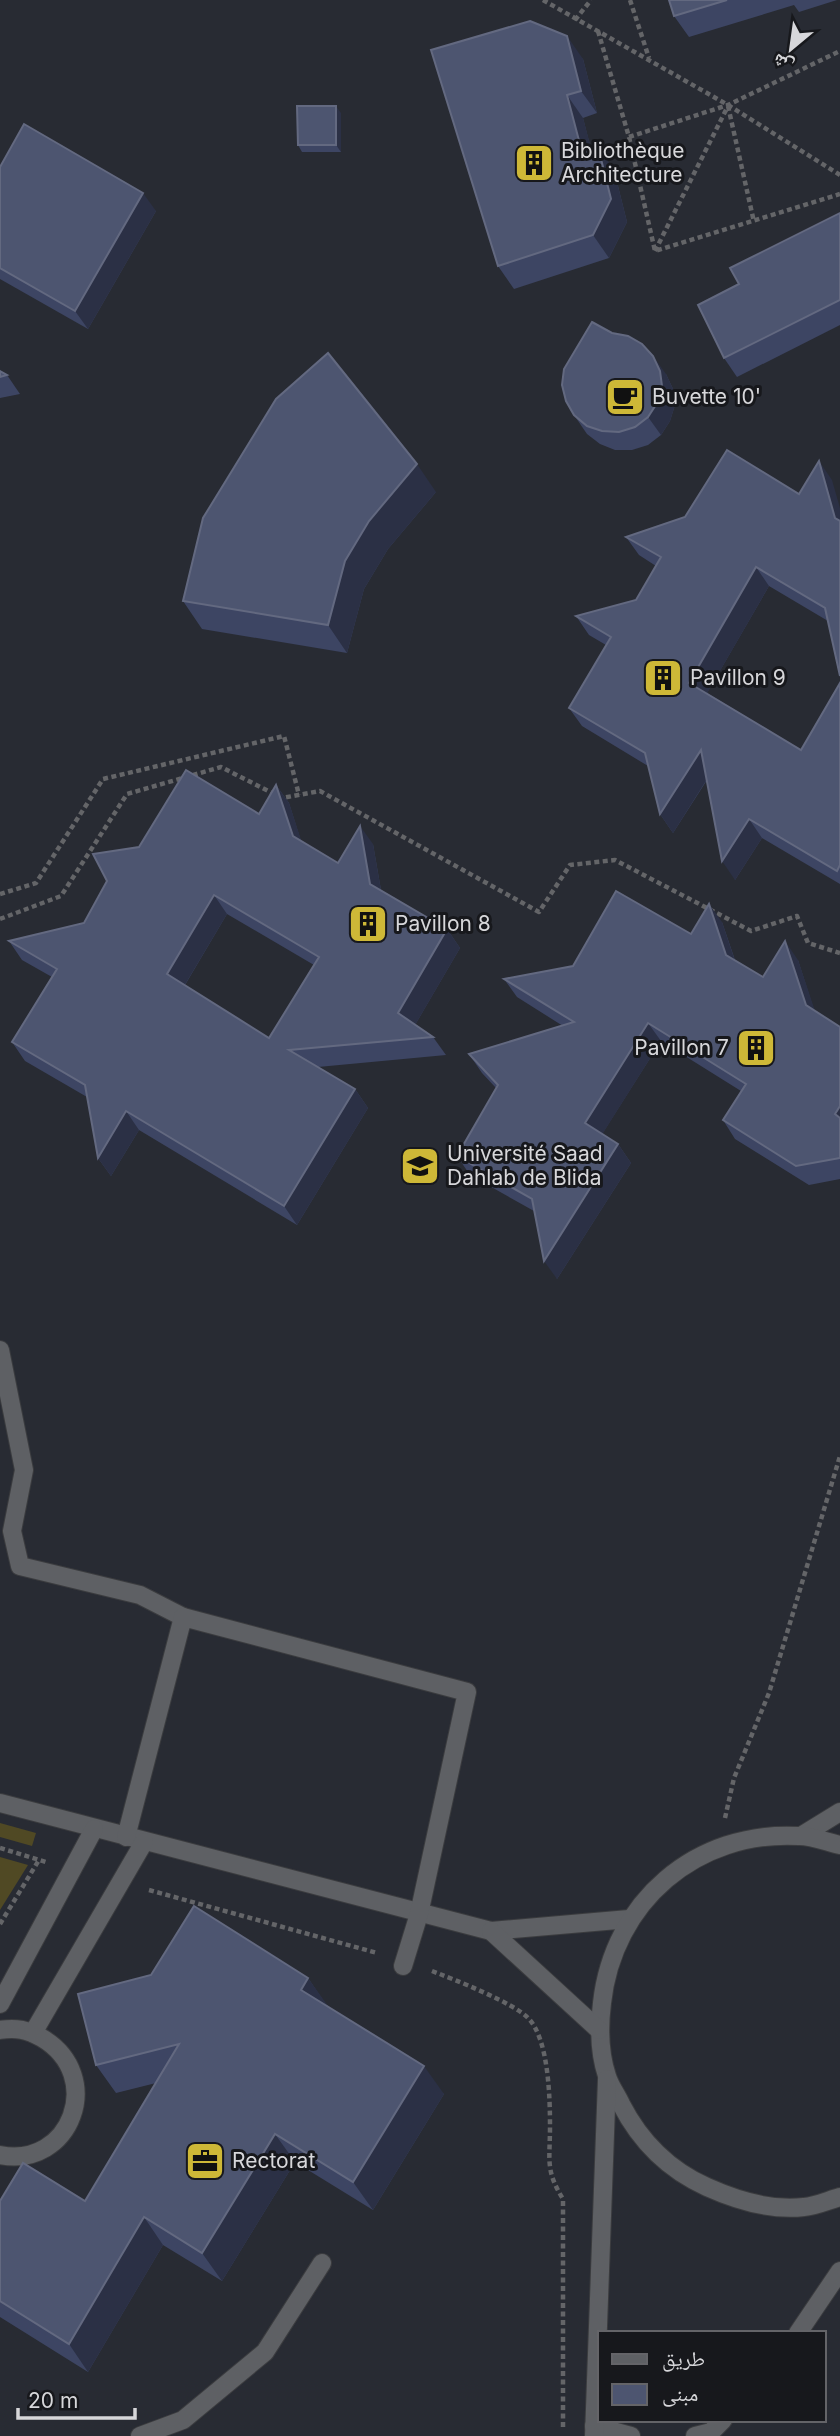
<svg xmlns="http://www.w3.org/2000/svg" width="840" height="2436" font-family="Inter,'Noto Naskh Arabic',sans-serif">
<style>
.built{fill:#282b33;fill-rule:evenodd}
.green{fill:#504924}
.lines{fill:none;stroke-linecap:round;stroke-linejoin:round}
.minor-casing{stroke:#3b3c3f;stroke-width:20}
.path{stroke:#646568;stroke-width:4.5;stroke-dasharray:5 3.5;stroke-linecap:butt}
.minor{stroke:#5e6064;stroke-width:18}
.wall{fill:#3d4563;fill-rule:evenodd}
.shaded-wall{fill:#2b3045}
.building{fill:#4d5570;stroke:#636980;stroke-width:2;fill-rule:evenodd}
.labels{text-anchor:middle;stroke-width:6;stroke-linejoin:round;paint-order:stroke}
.poi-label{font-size:21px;fill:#d7d7da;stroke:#17181c;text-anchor:start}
</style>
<rect width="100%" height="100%" fill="#212225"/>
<!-- built -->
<path class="built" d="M0,0H840V2436H0ZM600,2333H824V2420H600Z"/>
<!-- green -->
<g class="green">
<polygon points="0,1823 36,1833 32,1846 0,1837"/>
<polygon points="0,1857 28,1865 0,1910"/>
</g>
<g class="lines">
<!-- minor casing -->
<g class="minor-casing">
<g id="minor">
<polyline points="0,1350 24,1470 12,1531 20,1566 140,1595 183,1617"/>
<polyline points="0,1803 491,1931 629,1919"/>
<polyline points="801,1836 840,1812"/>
<polyline points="126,1837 183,1617 467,1692 419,1914 403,1966"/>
<path d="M840,1845C827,1842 812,1836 799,1836C696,1830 613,1902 602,2003C599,2027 599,2052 607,2076C610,2086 617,2095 621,2104C640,2141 669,2170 707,2187C736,2200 771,2211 804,2207C816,2206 829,2200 840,2197"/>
<polyline points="491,1931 599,2030"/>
<polyline points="0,2004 94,1829"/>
<path d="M0,2030C16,2027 28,2030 42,2038C106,2076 71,2169 0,2155"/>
<polyline points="33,2033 144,1842"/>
<polyline points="798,2333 840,2271"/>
<polyline points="594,2426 631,2436"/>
<polyline points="140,2436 183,2420 265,2352 322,2263"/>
<polyline points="594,2436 607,2079"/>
<polyline points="695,2436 711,2432 723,2420"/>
</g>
</g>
<!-- path -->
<g class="path">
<polyline points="543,0 728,105 840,175"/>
<polyline points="630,0 649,58"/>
<polyline points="575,20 591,0"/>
<polyline points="598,31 629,137 655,251 840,194"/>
<polyline points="728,106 754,222"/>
<polyline points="629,137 728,105 840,51"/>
<polyline points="655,251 728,106"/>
<polyline points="0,894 36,883 103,779 284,736 299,795"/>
<polyline points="0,919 61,896 127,794 221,767 282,798 320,791 539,912 570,865 615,860 751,931 797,916 808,943 840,953"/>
<polyline points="725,1818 734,1778 769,1693 840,1456"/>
<polyline points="0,1848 46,1862"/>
<polyline points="149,1890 377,1953"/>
<polyline points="0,1924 39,1860"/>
<path d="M432,1971C453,1979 514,2003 528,2018C549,2039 550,2099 550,2127C550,2160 545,2170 563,2199V2429"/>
</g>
<!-- minor -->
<use href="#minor" class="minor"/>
</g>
<!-- wall -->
<g class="wall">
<polygon points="669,0 837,0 799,12 794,5 689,37 674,16"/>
<polygon points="530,21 583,59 597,113 583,118 591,149 614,170 627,222 609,258 514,289 498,266"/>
<polygon points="341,113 341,152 302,152 298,145"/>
<polygon points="0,167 156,211 88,329 0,279"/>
<polygon points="840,213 840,325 737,377 724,358 739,284"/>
<polygon points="0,371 7,375 20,394 0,398"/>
<polygon points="666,374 673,389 675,405 670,421 661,435 648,445 632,450 615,450 600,444 587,434 574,415"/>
<polygon points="832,480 828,621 769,586 707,693 801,750 840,683 840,884 762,838 735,880 707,780 673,833 660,814 648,766 582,726 569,708 606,645 589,635 576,616 636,600 656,566 639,555 626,537 799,494"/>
<polygon points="436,492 388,549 364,589 347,653 202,629 183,601"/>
<path d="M276,785L289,803L301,841L338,863L373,844L381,890L447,929L460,948L415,1025L433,1037L446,1055L318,1067L355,1089L368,1108L297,1225L139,1130L111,1176L98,1158L87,1097L25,1061L12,1042L52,977L22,960L9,941L84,923L139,847L259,814ZM227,914L314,965L269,1038L185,985Z"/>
<polygon points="722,922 735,960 763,977 798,960 814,1010 840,1027 840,1179 809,1185 735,1139 723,1120 741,1091 661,1041 602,1134 618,1144 631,1163 557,1279 534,1211 470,1175 457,1156 496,1088 482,1073 469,1054 563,1026 517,997 504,979 573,966 691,934"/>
<polygon points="308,1978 327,2006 444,2094 373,2210 295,2162 222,2281 163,2245 88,2372 0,2317 0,2201 85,2201 156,2083 116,2093 96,2065"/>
</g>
<!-- shaded-wall -->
<g class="shaded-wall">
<polygon points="567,36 583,59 597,113 581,91"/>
<polygon points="567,95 583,118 598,174 582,152"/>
<polygon points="336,106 341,113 341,152 336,145"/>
<polygon points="598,147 614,170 627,222 609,258 593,235"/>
<polygon points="143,193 156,211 88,329 75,311"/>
<polygon points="653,356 666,374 673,389 675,405 670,421 661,435 648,417"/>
<polygon points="819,461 832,480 840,508 840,525 835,518"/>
<polygon points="417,464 436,492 388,549 364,589 347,653 328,625 345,561 369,521"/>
<polygon points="756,567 769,586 702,702 689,683"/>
<polygon points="701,750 714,768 673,833 660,814"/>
<polygon points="276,785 289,803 306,855 293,836"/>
<polygon points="749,819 762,838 735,880 722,861"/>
<polygon points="360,826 373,844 383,902 370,884"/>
<polygon points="214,895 227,914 180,993 167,974"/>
<polygon points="709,904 722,922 739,973 726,955"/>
<polygon points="447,929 460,948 411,1032 398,1013"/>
<polygon points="785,941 798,960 819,1023 806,1005"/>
<polygon points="648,1023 661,1041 598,1141 585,1123"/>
<polygon points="355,1089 368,1108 297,1225 284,1206"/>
<polygon points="840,1106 840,1122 835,1114"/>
<polygon points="126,1111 139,1130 111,1176 98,1158"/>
<polygon points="618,1144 631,1163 557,1279 544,1261"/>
<polygon points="308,1978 328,2006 320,2018 301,1990"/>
<polygon points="424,2066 444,2094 373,2210 353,2182"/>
<polygon points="275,2134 295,2162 222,2281 202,2253"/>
<polygon points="144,2217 163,2245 88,2372 69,2344"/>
</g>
<!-- building -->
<g class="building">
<polygon points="669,0 727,0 674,16"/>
<polygon points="530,21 567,36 581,91 567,95 582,152 598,147 611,199 593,235 498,266 431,50"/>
<polygon points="297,106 336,106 336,145 298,145"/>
<polygon points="24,124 143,193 75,311 0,268 0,167"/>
<polygon points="840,213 840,300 724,358 698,305 739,284 730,268"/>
<polygon points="592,322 612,333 628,336 642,344 653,356 660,371 662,386 657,403 648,417 635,427 619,432 602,431 587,426 574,415 566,401 562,385 564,369"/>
<polygon points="328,353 417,464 369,521 345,561 328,625 183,601 203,518 276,399"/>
<polygon points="0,371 7,375 0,377"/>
<polygon points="727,450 799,494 819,461 835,518 840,521 840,676 825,608 756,567 689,683 801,750 840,683 840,865 837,871 749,819 722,861 701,750 660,814 645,753 569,708 611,637 576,616 636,600 661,557 626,537 685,517"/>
<path d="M186,770L259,814L276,785L293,836L338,863L360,826L370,884L447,929L398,1013L433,1037L289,1050L355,1089L284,1206L126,1111L98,1158L85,1085L12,1042L57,969L9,941L84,923L107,881L93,854L139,847ZM214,895L319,957L269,1038L167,974Z"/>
<polygon points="616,891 691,934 709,904 726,955 763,977 785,941 806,1005 840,1027 840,1106 835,1114 840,1118 840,1158 796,1166 723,1120 746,1084 648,1023 585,1123 618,1144 544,1261 532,1199 457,1156 498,1085 469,1054 574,1022 504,979 573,966"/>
<polygon points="194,1906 308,1978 301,1990 424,2066 353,2182 275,2134 202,2253 144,2217 69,2344 0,2301 0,2201 23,2163 85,2201 179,2044 96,2065 78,1994 151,1975"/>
</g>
<!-- icons -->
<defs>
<g id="building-square" transform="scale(2.0125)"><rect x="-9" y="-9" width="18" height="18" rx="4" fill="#ceb837" stroke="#17181c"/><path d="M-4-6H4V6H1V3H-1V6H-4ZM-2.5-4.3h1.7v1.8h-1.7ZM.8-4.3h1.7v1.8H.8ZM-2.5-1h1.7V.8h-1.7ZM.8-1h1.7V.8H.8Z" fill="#111"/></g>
<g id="cafe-square" transform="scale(2.0125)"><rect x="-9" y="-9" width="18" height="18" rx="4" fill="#ceb837" stroke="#17181c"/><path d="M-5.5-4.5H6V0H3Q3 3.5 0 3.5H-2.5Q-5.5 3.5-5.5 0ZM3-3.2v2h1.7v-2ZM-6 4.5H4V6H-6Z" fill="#111"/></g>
<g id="university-square" transform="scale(2.0125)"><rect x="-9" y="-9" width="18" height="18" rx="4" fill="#ceb837" stroke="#17181c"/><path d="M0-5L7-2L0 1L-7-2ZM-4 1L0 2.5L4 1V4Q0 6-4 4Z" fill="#111"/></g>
<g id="office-square" transform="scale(2.0125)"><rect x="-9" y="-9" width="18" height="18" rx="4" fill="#ceb837" stroke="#17181c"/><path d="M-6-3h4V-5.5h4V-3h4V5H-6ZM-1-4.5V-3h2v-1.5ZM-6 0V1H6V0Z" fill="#111"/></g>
</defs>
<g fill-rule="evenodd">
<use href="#building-square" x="534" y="163"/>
<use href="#cafe-square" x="625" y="397"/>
<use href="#building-square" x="663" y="678"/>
<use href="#building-square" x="368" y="924"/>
<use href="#building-square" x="756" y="1048"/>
<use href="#university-square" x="420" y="1166"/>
<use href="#office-square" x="205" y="2161"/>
</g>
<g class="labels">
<!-- poi labels -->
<g class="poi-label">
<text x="561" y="158">Bibliothèque<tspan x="561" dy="24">Architecture</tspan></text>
<text x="652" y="404">Buvette 10'</text>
<text x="690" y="685">Pavillon 9</text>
<text x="395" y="931">Pavillon 8</text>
<text x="729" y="1055" text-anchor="end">Pavillon 7</text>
<text x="447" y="1161">Université Saad<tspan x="447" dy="24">Dahlab de Blida</tspan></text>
<text x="232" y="2168">Rectorat</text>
</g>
</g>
<!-- legend -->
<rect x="598" y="2331" width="228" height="91" fill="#17181c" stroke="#646468" stroke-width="2"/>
<rect x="612" y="2354" width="35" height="10" fill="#5e6064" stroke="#646468" stroke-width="2"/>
<text x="662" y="2366" font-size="21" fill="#d7d7da">طريق</text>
<rect x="612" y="2384" width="35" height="21" fill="#4d5570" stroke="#646468" stroke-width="2"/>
<text x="662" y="2401" font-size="21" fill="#d7d7da">مبنى</text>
<!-- north arrow -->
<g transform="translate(791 49) rotate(209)" stroke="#17181c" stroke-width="5" paint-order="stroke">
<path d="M0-5L12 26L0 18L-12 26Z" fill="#d7d7da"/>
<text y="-10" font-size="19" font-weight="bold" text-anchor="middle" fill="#d7d7da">ش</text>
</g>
<!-- scale -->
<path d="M18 2408v10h117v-10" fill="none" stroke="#d7d7da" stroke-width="3.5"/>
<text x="28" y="2408" font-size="21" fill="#d7d7da" stroke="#17181c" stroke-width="5" paint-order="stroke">20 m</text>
</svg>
